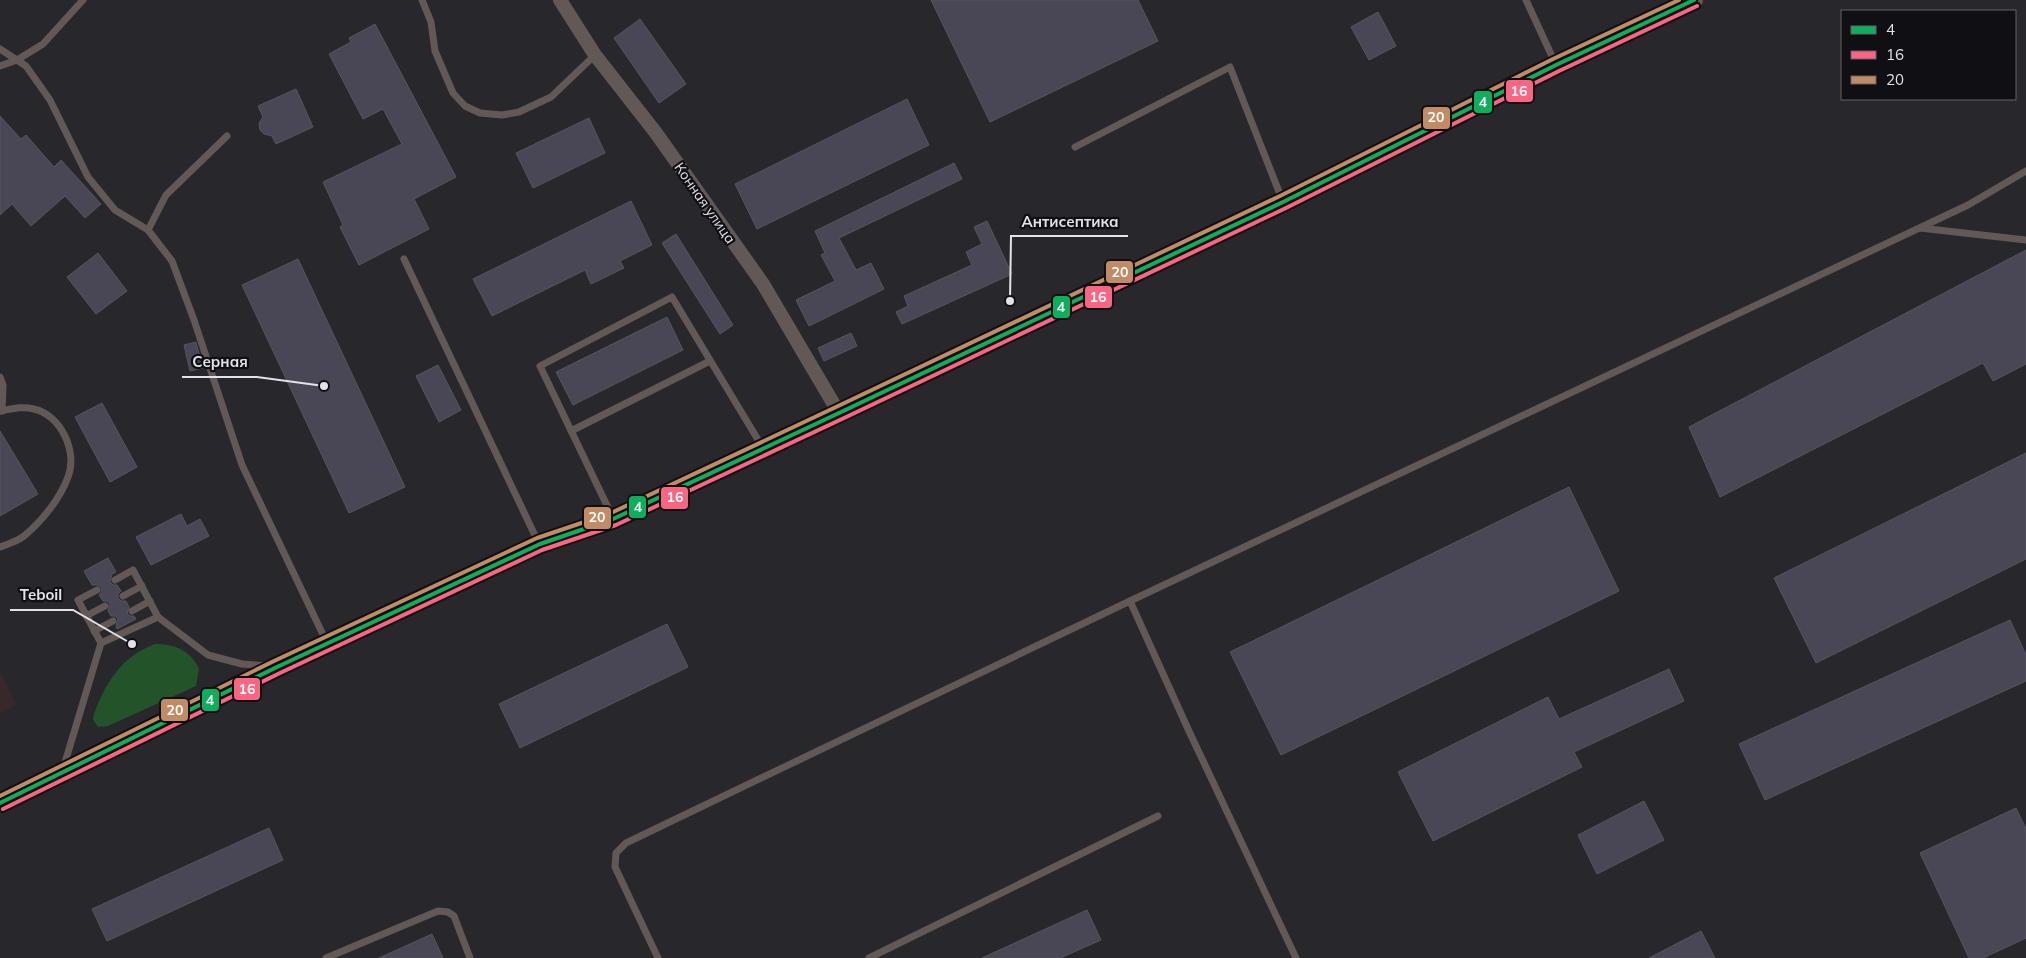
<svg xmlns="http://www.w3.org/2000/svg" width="2026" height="958" font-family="Mulish,sans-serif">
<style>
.commercial{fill:#392829}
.green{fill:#235429}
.building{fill:#494756;stroke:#56565a}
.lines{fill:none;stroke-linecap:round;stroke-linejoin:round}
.service{stroke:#625957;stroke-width:7}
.minor{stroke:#625957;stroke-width:14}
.tertiary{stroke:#625957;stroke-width:18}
.bus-1-casing{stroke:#100f13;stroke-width:8}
.bus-2-casing{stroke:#100f13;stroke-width:8}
.bus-3-casing{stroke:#100f13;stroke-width:8}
.bus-1{stroke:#0daf5c;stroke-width:4}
.bus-2{stroke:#fa6682;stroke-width:4}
.bus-3{stroke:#c18c65;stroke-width:4}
.labels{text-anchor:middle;stroke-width:4.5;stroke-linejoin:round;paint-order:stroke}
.street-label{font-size:14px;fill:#e3e2e8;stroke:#100f13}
.leader{fill:none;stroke:#e3e2e8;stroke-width:2}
.callout-dot{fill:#e3e2e8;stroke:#100f13;stroke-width:2}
.callout-label{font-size:15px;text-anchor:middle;font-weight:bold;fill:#e3e2e8;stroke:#100f13;stroke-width:4.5;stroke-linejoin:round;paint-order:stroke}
.line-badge{stroke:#100f13;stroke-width:2}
.badge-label{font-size:14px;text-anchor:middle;font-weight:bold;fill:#fff}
</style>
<rect width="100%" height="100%" fill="#28272c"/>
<!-- commercial -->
<polygon class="commercial" points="0,670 16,705 0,713"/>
<!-- green -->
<path class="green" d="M155,644C175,644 190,650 199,669L196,686L108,726L98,727L93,720L94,714C105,683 122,656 155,644Z"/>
<!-- building -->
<g class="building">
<polygon points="931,0 1138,0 1158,41 990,122"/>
<polygon points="1378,12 1396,46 1369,60 1351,27"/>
<polygon points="640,19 686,84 659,103 614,38"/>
<polygon points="375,24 456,177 414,199 429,229 359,265 340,227 343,225 323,182 402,144 383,109 363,119 329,54 351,42 349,38"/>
<polygon points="296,89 313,127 276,144 272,136 264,134 260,130 259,123 263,117 258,106"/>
<polygon points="907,99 929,145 757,229 735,184"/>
<polygon points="0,116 21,139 26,135 54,167 61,160 101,204 85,218 65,196 31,226 12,204 0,215"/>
<polygon points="589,118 605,153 533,188 516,153"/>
<polygon points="954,163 962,179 839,238 856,270 871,263 884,289 809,326 796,300 835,281 821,255 825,253 815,231"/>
<polygon points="631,201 652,245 620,261 624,268 591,284 585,270 492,316 473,279"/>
<polygon points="987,221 1012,274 902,324 896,312 908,306 904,296 972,265 966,252 982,244 974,227"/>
<polygon points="676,234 733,325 720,334 662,243"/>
<polygon points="2026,250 2026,364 1993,381 1983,363 1720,497 1689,427"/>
<polygon points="98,253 127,291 96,314 67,277"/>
<polygon points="298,259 405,487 349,513 242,285"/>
<polygon points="667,317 683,350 573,405 556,372"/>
<polygon points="851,333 857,346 824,361 818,348"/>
<polygon points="196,342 203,368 190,371 184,345"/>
<polygon points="438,365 461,410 439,422 416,376"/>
<polygon points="102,403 137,467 110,482 75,417"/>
<polygon points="0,431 38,494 0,516"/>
<polygon points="2026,453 2026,559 1816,663 1774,578"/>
<polygon points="1569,487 1619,591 1281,755 1230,652"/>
<polygon points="181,514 187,526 200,519 209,536 151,565 136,537"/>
<polygon points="108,558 116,572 112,574 110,582 113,585 117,585 121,591 118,594 118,598 121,601 126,601 129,607 127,613 130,616 134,616 136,619 117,629 116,626 118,619 115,616 111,616 108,611 110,604 107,601 103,601 99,595 102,591 101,587 98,585 92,585 84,571"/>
<polygon points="2010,620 2026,655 2026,681 1765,800 1739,744"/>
<polygon points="667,624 688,667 520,748 499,704"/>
<polygon points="1669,669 1684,701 1574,752 1582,767 1433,841 1398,772 1548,697 1559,719"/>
<polygon points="1644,801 1664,840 1597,874 1578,835"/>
<polygon points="2016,808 2026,829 2026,938 1983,958 1969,958 1920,853"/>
<polygon points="269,828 283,860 107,941 92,909"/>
<polygon points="1087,910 1101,940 1060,958 982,958"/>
<polygon points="1701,931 1715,958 1649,958"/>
<polygon points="432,934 443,958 379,958"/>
</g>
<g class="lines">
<!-- service -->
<g class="service">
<polyline points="422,0 431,22 435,51 453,93 465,106 480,113 502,115 519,112 551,97 595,55"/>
<polyline points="1526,0 1556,65"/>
<polyline points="0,49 26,66 50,100 88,177 115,210 148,230"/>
<polyline points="0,66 17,60 43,44 83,0"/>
<polyline points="227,136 166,195 148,230 172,261 194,320 242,465 327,643"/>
<polyline points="1075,147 1230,67 1283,202"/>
<polyline points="1920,228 2026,240"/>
<polyline points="404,259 539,544"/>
<polyline points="0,377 3,385 2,411"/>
<path d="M0,411C12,409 22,406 34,409C61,415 78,452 68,477C60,499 42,521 24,536C18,541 8,544 0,547"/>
<polyline points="571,431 710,361"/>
<polyline points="613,518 540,366 672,297 763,448"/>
<polyline points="115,580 133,570 158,617"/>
<polyline points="97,590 78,600 101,643"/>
<polyline points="123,596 142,586"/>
<polyline points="1130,601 1188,729 1296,958"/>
<polyline points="132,611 150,601"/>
<polyline points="86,616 105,606"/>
<polyline points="94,631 113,621"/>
<polyline points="63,769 101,643 158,617 208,655 242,664 269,666"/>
<polyline points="326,958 438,911 448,912 454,916 470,958"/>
<polyline points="658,958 615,867 616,853 626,843 1130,601 1968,205 2026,171"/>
<polyline points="869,958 1158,816"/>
</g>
<!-- minor -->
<polyline class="minor" points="560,0 595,55 656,133 763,284 839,413"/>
<!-- tertiary -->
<polyline class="tertiary" points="0,803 277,667 540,544 613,519 839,413 1283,202 1556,65 1694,0"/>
<!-- bus-1 casing -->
<g class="bus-1-casing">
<polyline id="bus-1" points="0,803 277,667 540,544 613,519 839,413 1283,202 1556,65 1694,0"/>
</g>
<!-- bus-2 casing -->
<g class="bus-2-casing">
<polyline id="bus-2" points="3,809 280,673 542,550 616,525 842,419 1286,208 1559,71 1697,6"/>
</g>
<!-- bus-3 casing -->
<g class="bus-3-casing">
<polyline id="bus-3" points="0,796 274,661 537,538 611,513 836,407 1280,196 1553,59 1679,0"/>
</g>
<!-- bus-1 -->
<use href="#bus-1" class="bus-1"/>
<!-- bus-2 -->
<use href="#bus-2" class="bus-2"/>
<!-- bus-3 -->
<use href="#bus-3" class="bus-3"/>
</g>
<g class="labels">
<!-- street labels -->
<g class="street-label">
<text transform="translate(705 203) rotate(55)" y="5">Конная улица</text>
</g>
</g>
<!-- callouts -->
<path class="leader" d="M1010 301L1011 236H1128M324 386L257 377H182M132 644L73 610H10"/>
<g class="callout-dot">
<circle cx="1010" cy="301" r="5"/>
<circle cx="324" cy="386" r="5"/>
<circle cx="132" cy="644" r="5"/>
</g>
<g class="callout-label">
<text x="1070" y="227">Антисептика</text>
<text x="220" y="367">Серная</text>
<text x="41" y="600">Teboil</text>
</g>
<g class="line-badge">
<rect x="1505" y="79" width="29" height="24" rx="5" fill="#fa6682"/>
<rect x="1473" y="90" width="20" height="24" rx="5" fill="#0daf5c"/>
<rect x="1422" y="106" width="29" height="24" rx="5" fill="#c18c65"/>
<rect x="1105" y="260" width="29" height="24" rx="5" fill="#c18c65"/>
<rect x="1084" y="285" width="29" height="24" rx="5" fill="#fa6682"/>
<rect x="1052" y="295" width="19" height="24" rx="5" fill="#0daf5c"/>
<rect x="660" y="486" width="29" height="24" rx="5" fill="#fa6682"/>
<rect x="628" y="495" width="19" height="24" rx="5" fill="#0daf5c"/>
<rect x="583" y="506" width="29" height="24" rx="5" fill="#c18c65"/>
<rect x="233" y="677" width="28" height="24" rx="5" fill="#fa6682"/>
<rect x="201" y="688" width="19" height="24" rx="5" fill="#0daf5c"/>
<rect x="160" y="698" width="29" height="24" rx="5" fill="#c18c65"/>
</g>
<g class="badge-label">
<text x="1519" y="96">16</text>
<text x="1483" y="107">4</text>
<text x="1436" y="122">20</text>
<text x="1120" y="277">20</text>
<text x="1098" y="302">16</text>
<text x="1061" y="312">4</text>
<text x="675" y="502">16</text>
<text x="638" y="512">4</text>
<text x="597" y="522">20</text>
<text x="247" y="694">16</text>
<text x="210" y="705">4</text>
<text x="175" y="715">20</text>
</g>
<!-- legend -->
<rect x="1841" y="10" width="175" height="90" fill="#100f13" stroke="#646368"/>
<rect x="1851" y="26" width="25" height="8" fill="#0daf5c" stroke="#646368"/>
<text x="1886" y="35" font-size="15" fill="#e3e2e8">4</text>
<rect x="1851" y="51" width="25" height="8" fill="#fa6682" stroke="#646368"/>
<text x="1886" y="60" font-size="15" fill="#e3e2e8">16</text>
<rect x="1851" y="76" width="25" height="8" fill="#c18c65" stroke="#646368"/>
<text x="1886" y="85" font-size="15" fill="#e3e2e8">20</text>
</svg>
